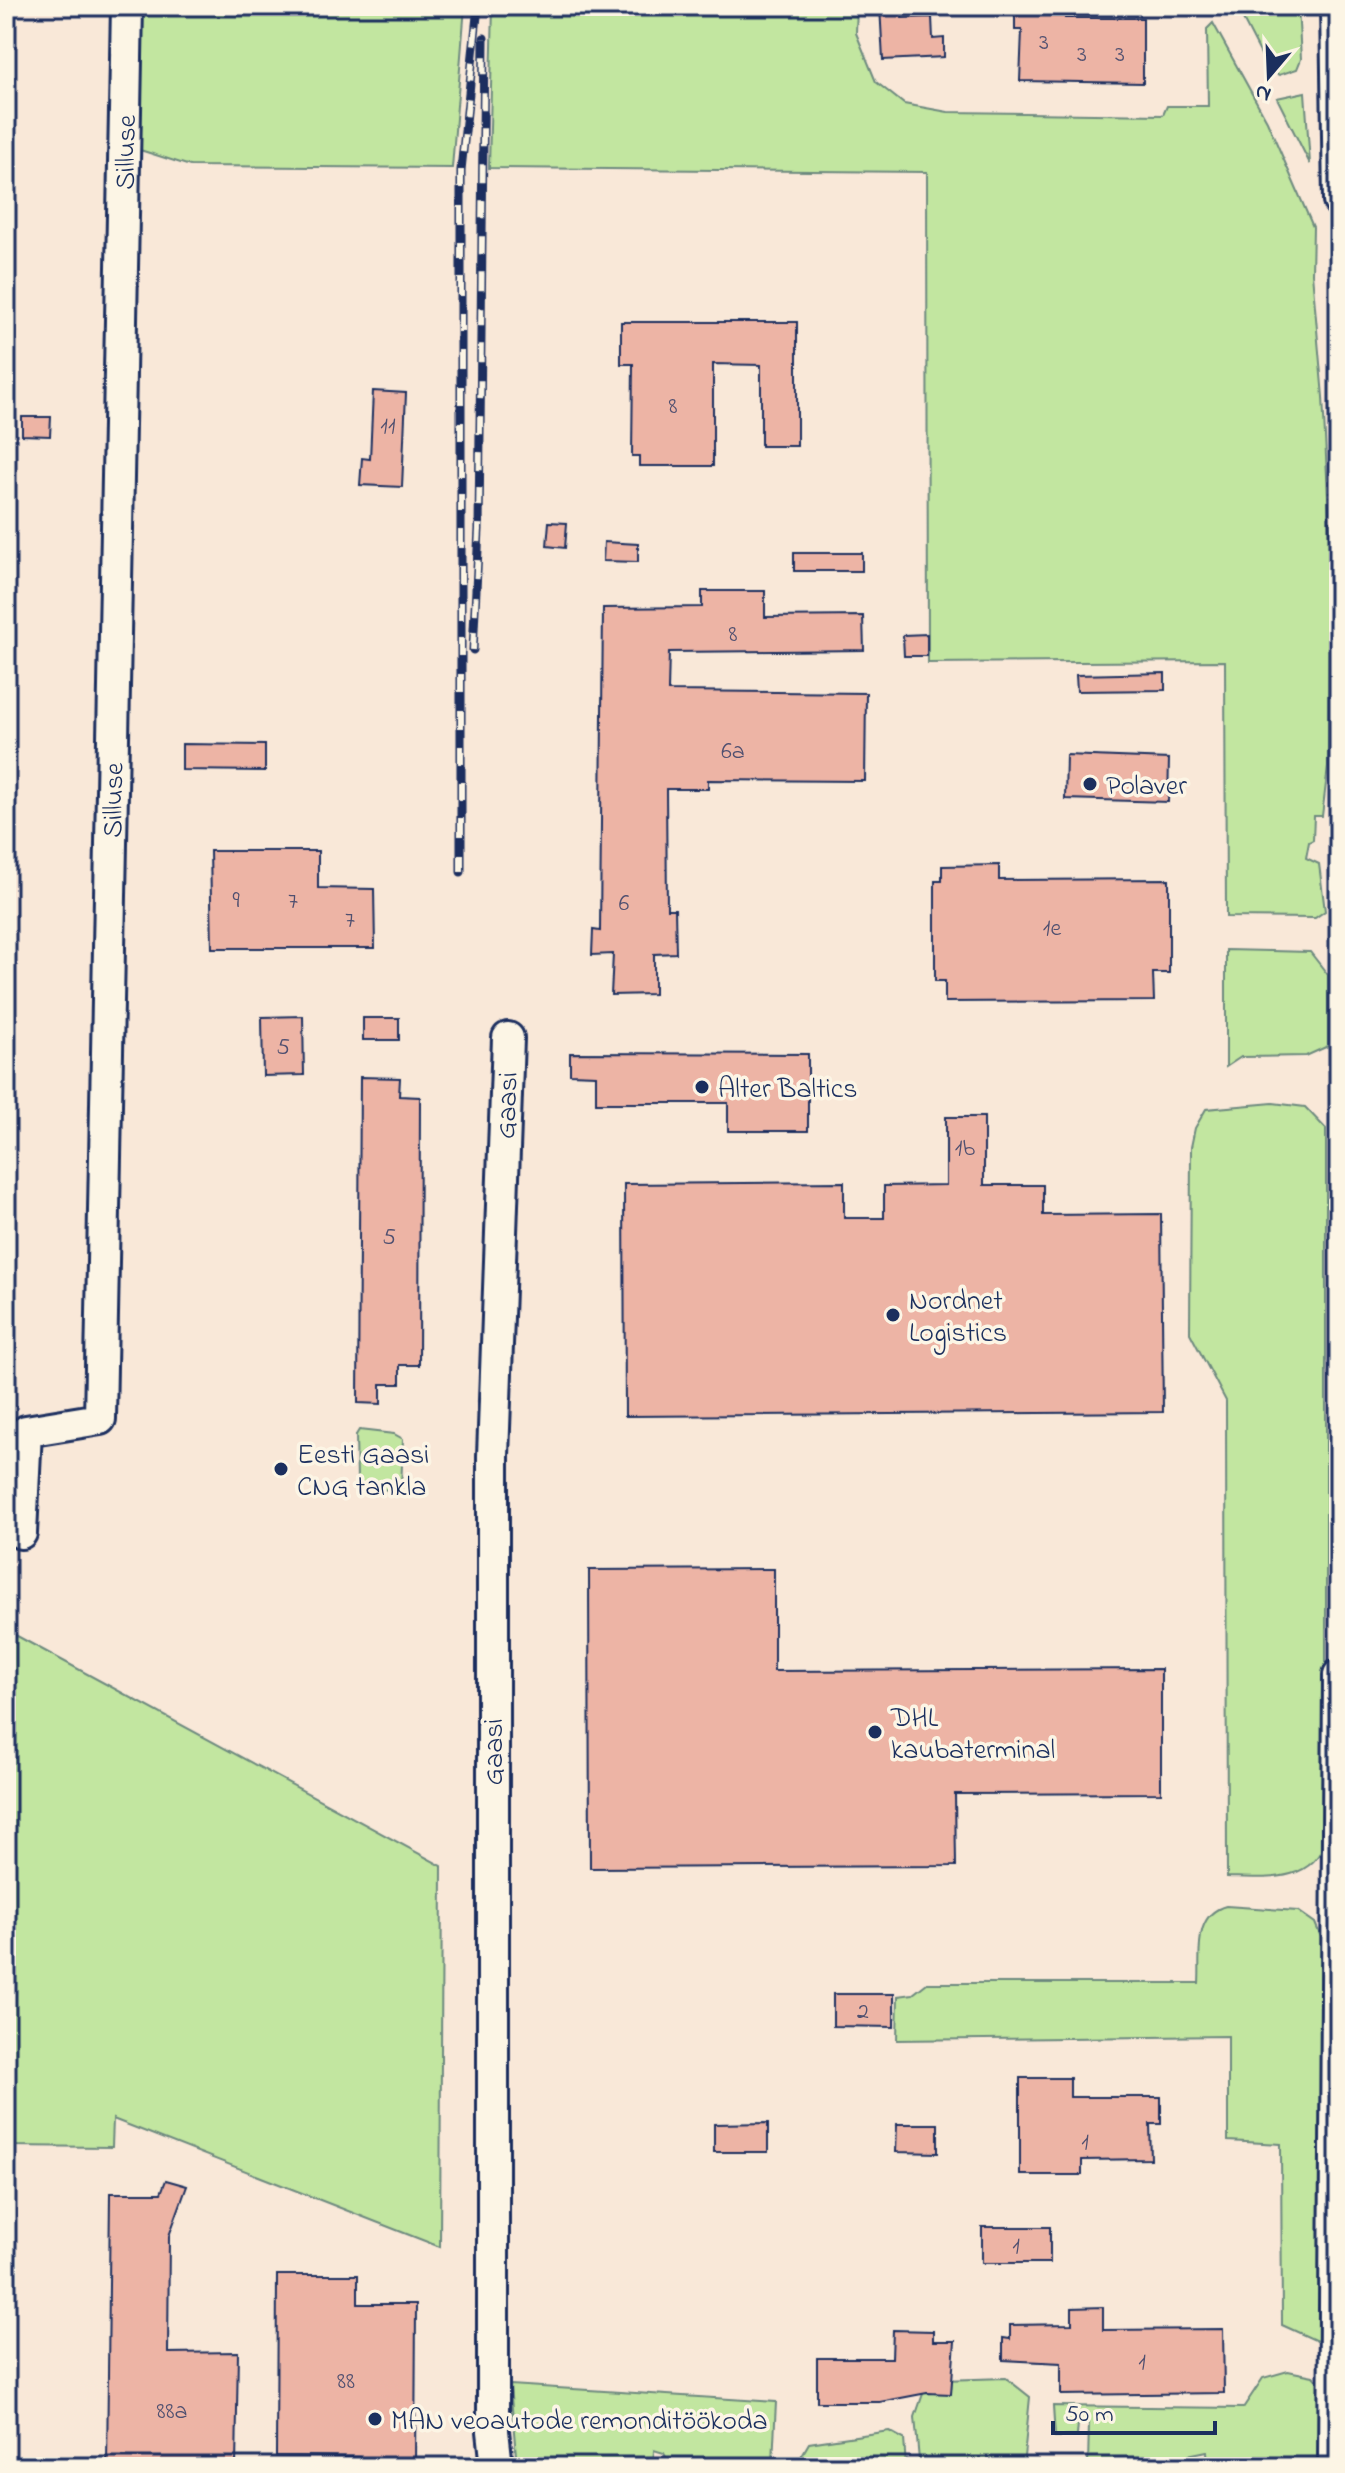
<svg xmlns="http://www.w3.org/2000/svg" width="1345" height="2473" font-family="'Indie Flower',sans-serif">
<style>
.green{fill:#c2e6a0;stroke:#6e8a7f;stroke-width:2}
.building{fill:#edb4a5;stroke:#1b2f5e;stroke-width:2}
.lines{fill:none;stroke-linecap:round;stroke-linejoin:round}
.minor-casing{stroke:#1b2f5e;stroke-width:36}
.minor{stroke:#fcf5e5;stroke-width:30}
.rail-casing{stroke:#1b2f5e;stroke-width:9}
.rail{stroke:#fcf5e5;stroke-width:6;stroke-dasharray:18;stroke-linecap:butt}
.poi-dot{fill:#1b2f5e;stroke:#fcf5e5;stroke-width:3}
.labels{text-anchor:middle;stroke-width:7;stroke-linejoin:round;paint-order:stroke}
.number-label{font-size:24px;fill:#505070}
.street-label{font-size:28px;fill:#1b2f5e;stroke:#fcf5e5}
.poi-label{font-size:28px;fill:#1b2f5e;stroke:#fcf5e5;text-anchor:start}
</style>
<rect width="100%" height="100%" fill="#f9e8d8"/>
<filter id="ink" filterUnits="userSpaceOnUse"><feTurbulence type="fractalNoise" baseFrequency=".0125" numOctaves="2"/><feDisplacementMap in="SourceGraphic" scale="16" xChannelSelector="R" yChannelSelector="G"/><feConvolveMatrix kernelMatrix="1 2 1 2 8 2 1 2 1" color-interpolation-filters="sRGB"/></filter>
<g filter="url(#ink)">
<!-- green -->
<g class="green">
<polygon points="142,6 465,6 452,168 190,166 140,150"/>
<polygon points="493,6 857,6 856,33 876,82 904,104 948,112 1163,115 1167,106 1208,106 1207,29 1213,23 1267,121 1313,227 1312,273 1323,397 1330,535 1328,767 1322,816 1314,816 1313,840 1309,842 1306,858 1319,864 1325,911 1315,918 1226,917 1225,661 928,663 927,172 489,168"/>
<polygon points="1236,6 1298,6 1301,59 1297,69 1279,75 1269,70"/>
<polygon points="1305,92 1310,164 1277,98"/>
<polygon points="1226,950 1310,952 1328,975 1328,1046 1306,1056 1241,1057 1226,1067"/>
<path d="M1273,1103L1305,1107L1326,1129V1839C1313,1884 1266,1878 1227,1877L1226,1401L1190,1333L1191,1147L1195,1128L1206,1109Z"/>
<polygon points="359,1430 394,1434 403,1439 401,1489 370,1490 357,1480 356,1435"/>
<polygon points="6,1630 442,1866 440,2247 113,2119 112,2147 6,2146"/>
<path d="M1226,1906L1298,1911L1315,1923L1326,1949L1325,2338L1317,2341L1282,2325L1281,2144L1228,2141V2036L897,2040L898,1996L913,1994L927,1983H1199C1201,1956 1192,1915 1226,1906Z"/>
<polygon points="1288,2371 1313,2376 1322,2386 1323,2467 1208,2467 1207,2451 1164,2460 1161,2466 1088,2465 1089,2423 1078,2423 1077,2436 1055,2437 1053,2406 1243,2408 1263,2378"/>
<polygon points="1006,2378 1030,2397 1023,2467 969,2467 919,2460 915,2417 925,2388 943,2380"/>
<polygon points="510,2385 776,2402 773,2462 670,2466 664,2453 654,2450 653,2467 517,2467"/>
<polygon points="889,2431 904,2439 906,2467 795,2467 809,2443"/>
</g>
<!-- building -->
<g class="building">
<polygon points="880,6 902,6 902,18 932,17 933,39 944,38 944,57 883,60"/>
<polygon points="1015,6 1065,6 1065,18 1143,18 1143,83 1020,81 1022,30 1015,30"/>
<polygon points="621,322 797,322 797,446 761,446 761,365 713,364 713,466 639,466 639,456 632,456 633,364 621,364"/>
<polygon points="373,391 406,393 402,487 360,485 362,458 370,459"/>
<polygon points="22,417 51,417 50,436 22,435"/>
<polygon points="549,522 567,523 565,548 547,546"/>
<polygon points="604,542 638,544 638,562 603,561"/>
<rect x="794" y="553" width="68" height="18"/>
<polygon points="702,591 765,591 765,617 863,616 864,650 669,652 668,691 866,693 865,781 708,780 708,789 666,789 667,909 675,909 676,953 654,954 654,994 611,995 613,954 592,955 593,930 600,931 603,608 702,607"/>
<polygon points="927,634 927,656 904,656 903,635"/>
<polygon points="1165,673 1165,690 1077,691 1076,675"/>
<polygon points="182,744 265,745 265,771 182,770"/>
<polygon points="1066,755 1169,759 1168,802 1065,799"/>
<polygon points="210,851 318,851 318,888 374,889 375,948 212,948"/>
<polygon points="999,865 999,880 1169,879 1169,973 1153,973 1154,1001 945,1002 945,981 935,981 935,881 942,881 942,866"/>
<polygon points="303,1016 304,1075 263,1076 262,1017"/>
<rect x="363" y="1018" width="36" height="22"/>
<polygon points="570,1053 808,1054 808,1131 728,1131 728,1103 596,1103 596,1075 570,1074"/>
<polygon points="360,1077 400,1078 399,1096 420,1097 419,1365 400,1365 400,1384 381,1384 381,1404 358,1403"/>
<polygon points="946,1117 984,1117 984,1185 1043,1185 1043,1215 1161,1214 1163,1412 625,1416 624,1184 844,1182 844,1218 884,1218 884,1186 946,1185"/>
<polygon points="774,1569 774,1671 1161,1669 1161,1793 955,1794 956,1866 590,1868 589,1570"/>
<polygon points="833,1994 894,1994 894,2027 833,2026"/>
<polygon points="1020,2078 1070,2078 1070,2097 1161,2097 1161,2124 1150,2124 1151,2159 1082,2160 1082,2175 1020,2175"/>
<polygon points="768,2123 768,2152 714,2152 714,2124"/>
<polygon points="897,2124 938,2124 938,2153 896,2152"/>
<polygon points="166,2180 187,2186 169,2236 168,2353 238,2352 236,2467 107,2467 110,2193 161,2193"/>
<rect x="982" y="2227" width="68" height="36"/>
<polygon points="277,2275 358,2275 358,2304 416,2304 415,2467 360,2467 360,2457 276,2456"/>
<polygon points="1103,2307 1103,2330 1223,2329 1224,2393 1061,2395 1061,2363 1003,2360 1003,2338 1010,2339 1010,2325 1072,2324 1072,2308"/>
<polygon points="893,2330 933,2331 933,2341 955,2341 951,2394 927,2393 880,2402 817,2402 817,2358 892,2358"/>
</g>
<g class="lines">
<!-- minor casing -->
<g class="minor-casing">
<g id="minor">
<polyline points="1336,6 1339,201"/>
<path id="s1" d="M21,1533L26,1431L100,1419L127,6"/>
<path id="s2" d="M497,2467L493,2431V1456L508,1038"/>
<polyline points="1334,2467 1339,1675"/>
</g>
</g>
<!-- minor -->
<use href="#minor" class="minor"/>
<!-- rail casing -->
<g class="rail-casing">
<g id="rail">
<polyline points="473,650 479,529 484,38"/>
<polyline points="461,872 461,170 478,6"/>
</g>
</g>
<!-- rail -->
<use href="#rail" class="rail"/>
</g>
</g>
<!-- markers -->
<g class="poi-dot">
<circle cx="1090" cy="784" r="8"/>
<circle cx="702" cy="1087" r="8"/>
<circle cx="893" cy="1315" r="8"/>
<circle cx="281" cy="1469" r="8"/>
<circle cx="875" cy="1732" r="8"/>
<circle cx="375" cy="2419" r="8"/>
</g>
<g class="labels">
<!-- number labels -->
<g class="number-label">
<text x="1044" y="49">3</text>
<text x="1082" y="61">3</text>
<text x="1120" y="61">3</text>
<text x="673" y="413">8</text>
<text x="388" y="433">11</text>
<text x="733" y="641">8</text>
<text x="733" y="758">6a</text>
<text x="236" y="907">9</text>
<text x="293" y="908">7</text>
<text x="624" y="910">6</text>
<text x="350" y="927">7</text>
<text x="1052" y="935">1e</text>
<text x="283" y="1054">5</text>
<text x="965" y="1155">1b</text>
<text x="389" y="1244">5</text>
<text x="863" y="2018">2</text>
<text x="1085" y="2149">1</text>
<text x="1016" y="2253">1</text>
<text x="1142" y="2369">1</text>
<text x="346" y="2388">88</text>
<text x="172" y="2418">88a</text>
</g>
<!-- street labels -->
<g class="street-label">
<text dy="10" stroke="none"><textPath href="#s1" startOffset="1444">Silluse</textPath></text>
<text dy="10" stroke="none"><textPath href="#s1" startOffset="796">Silluse</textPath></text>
<text dy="10" stroke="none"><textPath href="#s2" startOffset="1362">Gaasi</textPath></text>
<text transform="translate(492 1752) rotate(-90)" y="10">Gaasi</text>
</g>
<!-- poi labels -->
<g class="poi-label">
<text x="1106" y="794">Polaver</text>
<text x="718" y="1097">Alter Baltics</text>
<text x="909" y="1309">Nordnet<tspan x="909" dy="32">Logistics</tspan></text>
<text x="297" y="1463">Eesti Gaasi<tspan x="297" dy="32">CNG tankla</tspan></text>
<text x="891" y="1726">DHL<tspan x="891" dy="32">kaubaterminal</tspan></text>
<text x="391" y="2429">MAN veoautode remonditöökoda</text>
</g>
</g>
<!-- margin -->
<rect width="1345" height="2473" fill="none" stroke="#fcf5e5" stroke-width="32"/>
<rect x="16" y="16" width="1313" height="2441" fill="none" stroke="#1b2f5e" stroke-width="3" filter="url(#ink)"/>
<!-- north arrow -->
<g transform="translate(1269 76) rotate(199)" stroke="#fcf5e5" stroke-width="6" paint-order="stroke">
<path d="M0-6L14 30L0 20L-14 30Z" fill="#1b2f5e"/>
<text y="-12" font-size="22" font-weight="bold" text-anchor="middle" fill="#1b2f5e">N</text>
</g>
<!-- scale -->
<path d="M1053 2421v12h162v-12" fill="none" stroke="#1b2f5e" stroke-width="4"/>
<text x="1065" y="2421" font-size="24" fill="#1b2f5e" stroke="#fcf5e5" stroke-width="6" paint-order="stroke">50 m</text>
</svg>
